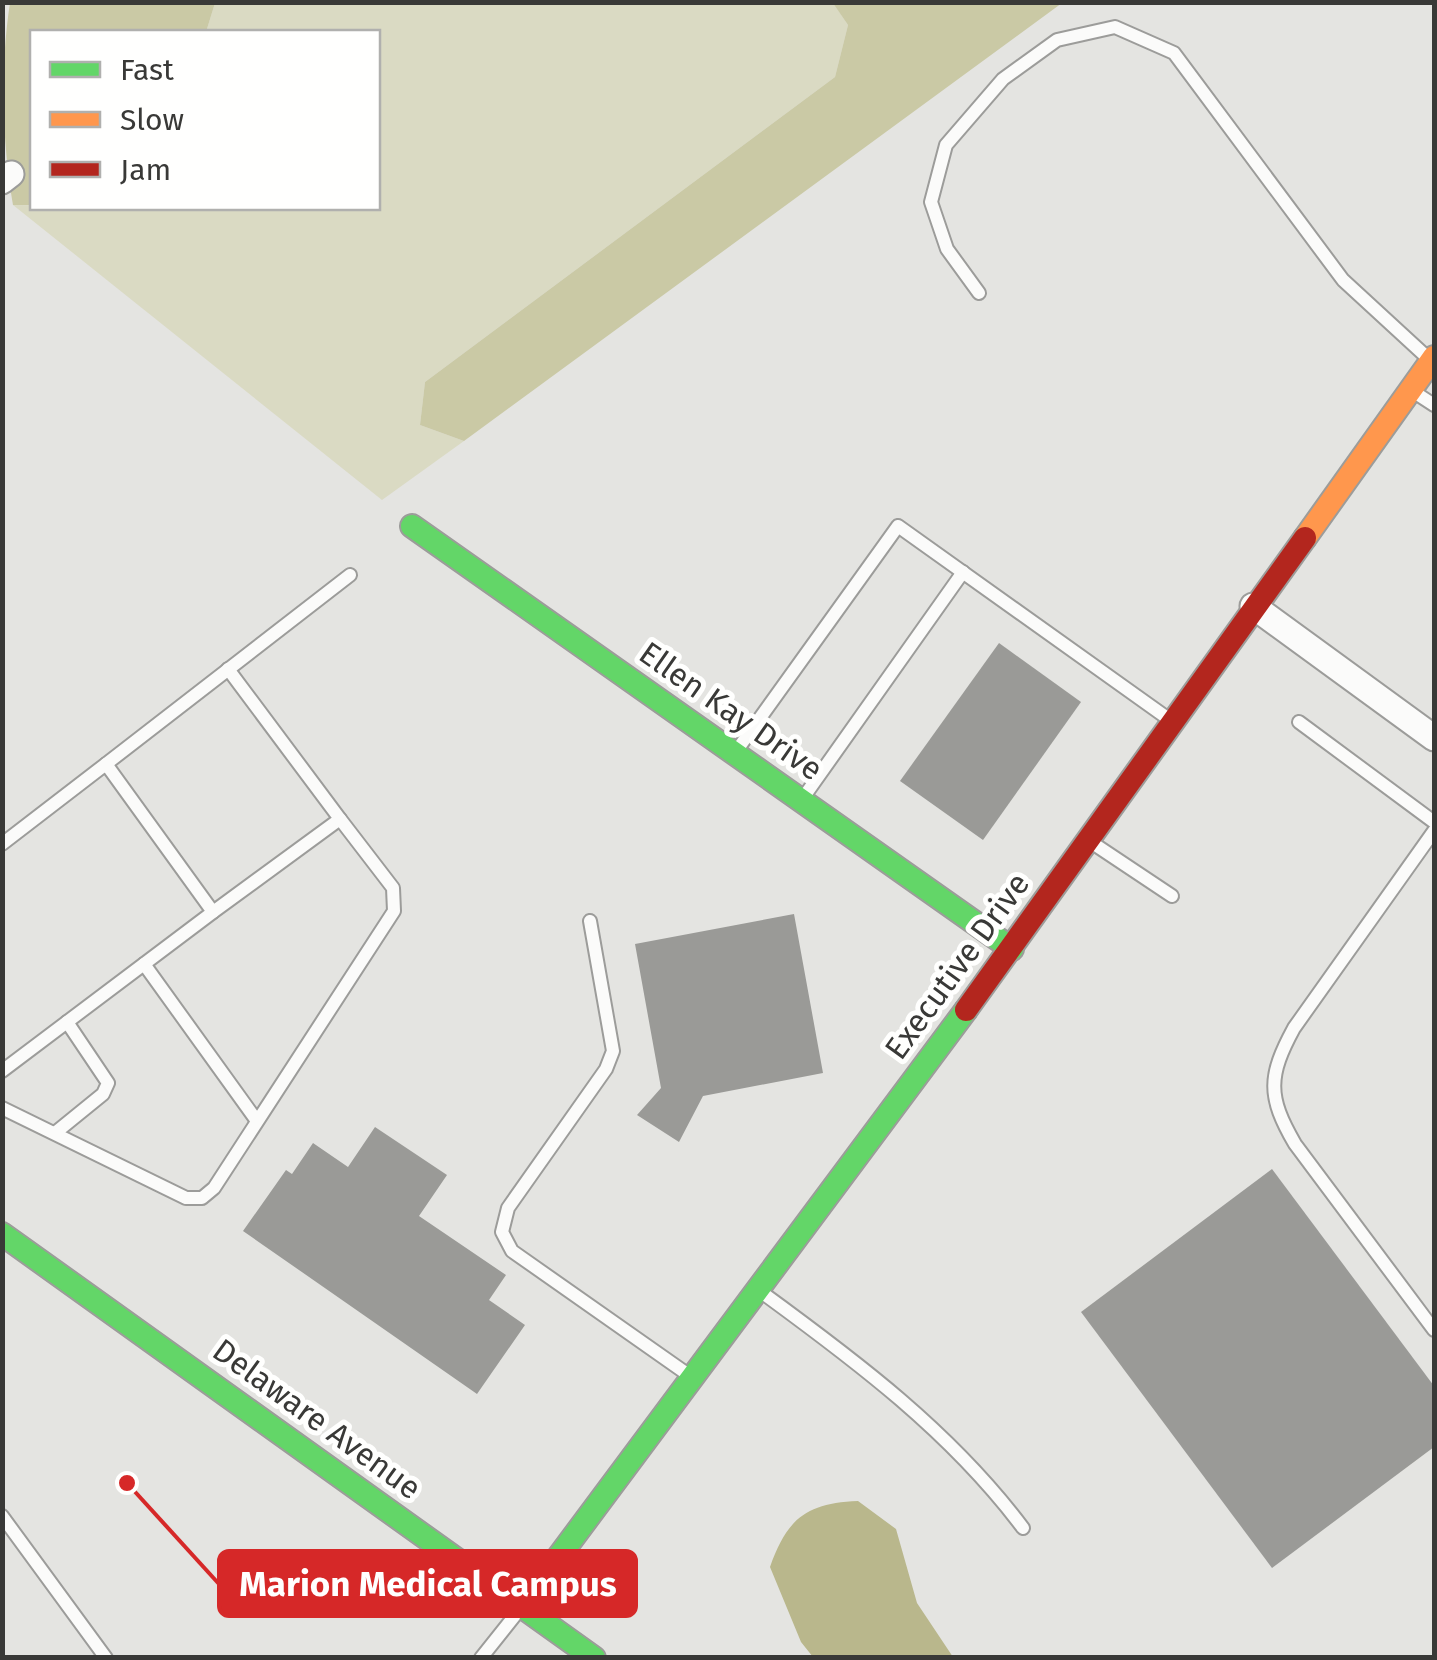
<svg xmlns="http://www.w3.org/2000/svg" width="1437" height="1660" font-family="'Fira Sans',sans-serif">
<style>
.green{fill:#dadac3}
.forest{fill:#cac9a5}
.water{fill:#b9b78c}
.building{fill:#9a9a97}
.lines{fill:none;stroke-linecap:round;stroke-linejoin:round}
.lane-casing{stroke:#9c9c9a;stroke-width:16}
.street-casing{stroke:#9c9c9a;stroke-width:29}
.fast-casing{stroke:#9c9c9a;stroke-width:26}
.slow-casing{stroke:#9c9c9a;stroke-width:26}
.jam-casing{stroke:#9c9c9a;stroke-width:26}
.lane{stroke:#fbfbfa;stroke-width:12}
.street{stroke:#fbfbfa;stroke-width:25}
.fast{stroke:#63d668;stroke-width:22}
.slow{stroke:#ff974d;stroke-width:22}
.jam{stroke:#b3261e;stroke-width:22}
.labels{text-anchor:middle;stroke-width:10;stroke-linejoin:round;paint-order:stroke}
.street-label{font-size:32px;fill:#393937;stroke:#fffffe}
.leader{fill:none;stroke:#d62828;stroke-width:4}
.callout-dot{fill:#d62828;stroke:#fffffe;stroke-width:4}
.callout{fill:#d62828;stroke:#d62828;stroke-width:4}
.callout-label{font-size:35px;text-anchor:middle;font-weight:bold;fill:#fff}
</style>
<rect width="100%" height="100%" fill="#e4e4e1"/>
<!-- green -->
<polygon class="green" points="833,2 848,25 835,77 425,382 420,425 464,441 382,500 13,205 378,208 378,32 206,32 215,3"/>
<!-- forest -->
<g class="forest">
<path d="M10,3H215L206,32H32V205H13C2,140 0,67 10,3Z"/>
<polygon points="833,3 1062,3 464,441 420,425 425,382 835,77 848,25"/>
</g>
<!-- water -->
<path class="water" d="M858,1501L896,1529L917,1603L953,1657H813L801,1642L770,1567C787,1519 806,1503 858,1501Z"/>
<!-- building -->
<g class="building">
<polygon points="999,643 1081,702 983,840 900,781"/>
<polygon points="794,914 823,1073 703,1096 679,1142 637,1115 661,1088 635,944"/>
<polygon points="375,1127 447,1175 419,1216 506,1275 489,1300 525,1325 477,1394 243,1231 286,1170 292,1174 313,1143 348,1167"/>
<polygon points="1272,1169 1434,1386 1434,1447 1272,1568 1081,1312"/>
</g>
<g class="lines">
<!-- lane casing -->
<g class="lane-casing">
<g id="lane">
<polyline points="979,293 947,249 931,202 946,145 1003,79 1057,40 1115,27 1174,53 1343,280 1430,360"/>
<polyline points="1411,390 1434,405"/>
<polyline points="1299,722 1434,822"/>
<polyline points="737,750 898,526 1170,720"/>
<polyline points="106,764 350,575"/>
<polyline points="803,798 963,572"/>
<path d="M1434,831L1294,1028C1268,1076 1267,1096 1295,1144L1434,1330"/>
<polyline points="1091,842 1172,896"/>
<polyline points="2,844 106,764 213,912 2,1071"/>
<polyline points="213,912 340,819 228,669"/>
<polyline points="590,921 613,1051 606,1069 508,1208 502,1232 512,1251 690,1376"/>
<polyline points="144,964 257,1121"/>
<polyline points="2,1108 186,1198 202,1198 214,1188 394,911 393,888 340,819"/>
<polyline points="55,1133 103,1094 108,1083 67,1022"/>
<path d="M760,1291C856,1361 951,1432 1023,1528"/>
<polyline points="2,1516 106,1658"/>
<polyline points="481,1658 520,1609"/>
</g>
</g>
<!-- street casing -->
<g class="street-casing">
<g id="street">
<polyline points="2,181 11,174"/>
<polyline points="1253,606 1434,738"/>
</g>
</g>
<!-- fast casing -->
<g class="fast-casing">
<g id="fast">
<polyline points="412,526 1012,949"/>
<polyline points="2,1234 594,1658"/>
<polyline points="522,1606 966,1010"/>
</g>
</g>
<!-- slow casing -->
<g class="slow-casing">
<polyline id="slow" points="1305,538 1434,357"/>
</g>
<!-- jam casing -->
<g class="jam-casing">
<polyline id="jam" points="966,1010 1305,538"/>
</g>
<!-- lane -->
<use href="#lane" class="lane"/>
<!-- street -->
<use href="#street" class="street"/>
<!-- fast -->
<use href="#fast" class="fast"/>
<!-- slow -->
<use href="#slow" class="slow"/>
<!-- jam -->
<use href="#jam" class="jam"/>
</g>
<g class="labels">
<!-- street labels -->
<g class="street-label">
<text transform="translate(731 711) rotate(35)" y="11">Ellen Kay Drive</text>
<text transform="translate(957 966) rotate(-54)" y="11">Executive Drive</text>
<text transform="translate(317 1419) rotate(36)" y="11">Delaware Avenue</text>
</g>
</g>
<!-- callouts -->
<path class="leader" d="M127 1483L219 1584"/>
<circle class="callout-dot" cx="127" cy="1483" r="10"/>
<rect class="callout" x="219" y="1551" width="417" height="65" rx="10"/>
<g class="callout-label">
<text x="428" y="1596">Marion Medical Campus</text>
</g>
<!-- border -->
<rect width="1437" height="1660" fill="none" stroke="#393937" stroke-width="10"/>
<!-- legend -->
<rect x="30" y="30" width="350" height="180" fill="#fffffe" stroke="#b0b0ae" stroke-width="2.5"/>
<rect x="50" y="62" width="50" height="15" fill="#63d668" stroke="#b0b0ae" stroke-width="2.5"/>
<text x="120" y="80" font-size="30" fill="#393937">Fast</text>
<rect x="50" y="112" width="50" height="15" fill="#ff974d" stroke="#b0b0ae" stroke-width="2.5"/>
<text x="120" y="130" font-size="30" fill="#393937">Slow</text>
<rect x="50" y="162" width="50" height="15" fill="#b3261e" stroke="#b0b0ae" stroke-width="2.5"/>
<text x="120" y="180" font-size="30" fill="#393937">Jam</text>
</svg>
